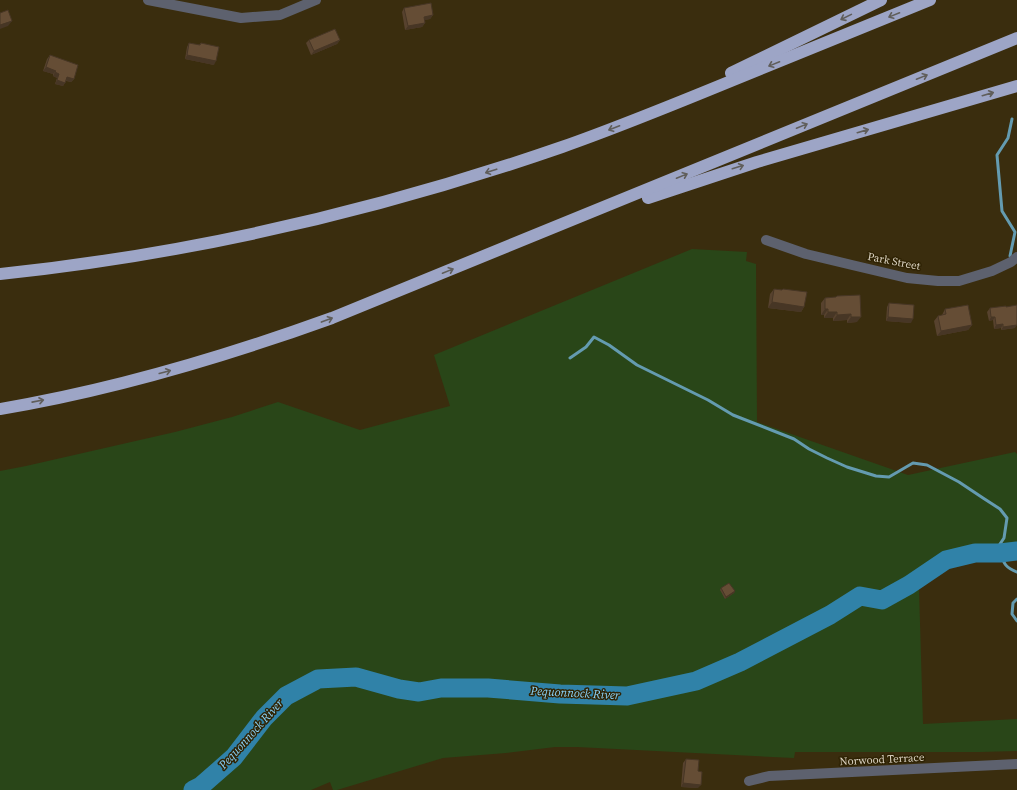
<svg xmlns="http://www.w3.org/2000/svg" width="1017" height="790" font-family="'Source Serif 4',serif">
<style>
.green{fill:#294618}
.lines{fill:none;stroke-linecap:round;stroke-linejoin:round}
.stream{stroke:#649bb0;stroke-width:3}
.river{stroke:#3082a8;stroke-width:19}
.street{stroke:#5d616e;stroke-width:10}
.highway{stroke:#9da5c6;stroke-width:12}
.wall{fill:#57422e}
.shaded-wall{fill:#473625}
.building{fill:#654d35;stroke:#473625}
.oneway{stroke:#605e5b}
.labels{text-anchor:middle;stroke-width:3;stroke-linejoin:round;paint-order:stroke}
.street-label{font-size:11px;fill:#dcd4c3;stroke:#2f2304}
.water-label{font-size:12px;font-style:italic;fill:#89d2f8;stroke:#2f2304}
</style>
<rect width="100%" height="100%" fill="#3a2d0e"/>
<!-- green -->
<polygon class="green" points="692,249 747,252 746,261 756,264 757,422 908,475 1015,452 1017,454 1017,551 1000,553 962,562 936,570 919,589 923,724 1017,719 1017,751 980,752 795,752 794,758 577,747 555,747 506,753 443,758 337,790 333,790 330,782 311,790 0,790 0,471 26,466 175,432 232,417 278,402 360,430 450,406 434,355"/>
<g class="lines">
<!-- stream -->
<g class="stream">
<polyline points="1012,258 1010,256 1015,232 1002,211 997,155 1008,138 1012,119"/>
<polyline points="570,358 586,347 594,337 609,345 637,365 708,400 733,415 794,439 809,449 827,458 847,467 876,476 889,477 913,463 927,465 959,482 983,498 1000,509 1007,518 1004,538 994,553"/>
<path d="M1000,553C1004,564 1006,568 1017,572"/>
<polyline points="1017,599 1013,603 1012,614 1017,621"/>
</g>
<!-- river -->
<polyline class="river" points="193,790 201,786 234,757 264,718 286,696 318,679 356,677 399,689 419,692 441,688 488,688 560,694 627,696 696,681 740,662 830,615 860,596 882,600 909,585 946,560 975,553 1000,553 1017,551"/>
<!-- street -->
<g class="street">
<polyline points="148,0 241,18 280,15 316,0"/>
<polyline points="766,240 806,254 852,265 907,278 938,281 959,281 992,271 1011,262 1017,257"/>
<polyline points="749,781 769,776 1017,764"/>
</g>
<!-- highway -->
<g class="highway">
<polyline points="731,73 881,0"/>
<polyline points="648,198 757,162 1017,86"/>
<path d="M0,274C192,254 380,210 562,147C619,127 675,104 731,81C797,54 864,27 930,0"/>
<path d="M0,409C114,390 224,357 332,318L1017,38"/>
</g>
</g>
<!-- wall -->
<g class="wall">
<polygon points="404,8 433,15 430,19 424,20 425,23 422,27 405,30 402,12"/>
<polygon points="309,40 340,40 337,44 311,55 306,43"/>
<polygon points="189,43 199,45 201,43 214,65 185,59 187,47"/>
<polygon points="50,55 74,79 71,82 66,81 63,86 55,84 57,78 53,76 53,74 43,71 47,59"/>
<polygon points="774,289 782,290 783,289 804,307 801,312 768,308 770,294"/>
<polygon points="836,297 857,322 847,323 847,320 833,321 833,318 824,318 824,315 821,315 821,303 825,298"/>
<polygon points="889,303 911,323 886,321 887,307"/>
<polygon points="990,308 1015,328 1001,330 1001,328 994,329 993,320 989,321 987,312"/>
<polygon points="945,309 972,325 968,330 937,336 934,321 938,316 942,315"/>
<polygon points="721,588 735,591 734,593 725,599 720,590"/>
<polygon points="686,759 698,788 681,787 683,763"/>
</g>
<!-- shaded-wall -->
<g class="shaded-wall">
<polygon points="433,15 430,19 421,21 424,17"/>
<polygon points="12,21 8,26 0,29 0,25"/>
<polygon points="425,23 422,27 405,30 408,26"/>
<polygon points="340,40 337,44 311,55 314,51"/>
<polygon points="187,55 216,61 214,65 185,59"/>
<polygon points="46,67 56,71 53,74 43,71"/>
<polygon points="55,72 59,74 57,78 53,76"/>
<polygon points="67,77 74,79 71,82 65,80"/>
<polygon points="57,80 65,83 63,86 55,84"/>
<polygon points="772,302 804,307 801,312 768,308"/>
<polygon points="825,309 828,309 824,315 821,315"/>
<polygon points="828,312 837,312 833,318 824,318"/>
<polygon points="851,314 847,320 833,321 837,315"/>
<polygon points="851,317 861,317 857,322 847,323"/>
<polygon points="888,317 913,319 911,323 886,321"/>
<polygon points="991,317 995,317 993,320 989,321"/>
<polygon points="1003,324 1001,328 994,329 996,325"/>
<polygon points="972,325 968,330 937,336 941,331"/>
<polygon points="1017,325 1015,328 1001,330 1003,327"/>
<polygon points="735,591 734,593 725,599 726,597"/>
<polygon points="683,783 701,785 698,788 681,787"/>
</g>
<!-- building -->
<g class="building">
<polygon points="431,3 433,15 424,17 425,23 408,26 404,8"/>
<polygon points="8,10 12,21 0,25 0,13"/>
<polygon points="335,29 340,40 314,51 309,40"/>
<polygon points="189,43 200,45 201,43 219,47 216,61 187,55"/>
<polygon points="50,55 78,65 74,79 67,77 65,83 57,80 59,74 55,72 56,71 46,67"/>
<polygon points="774,289 782,290 783,289 807,292 804,307 772,302"/>
<polygon points="860,295 861,317 851,317 851,314 837,315 837,312 828,312 828,309 825,309 825,298 836,297 837,296"/>
<polygon points="889,303 914,305 913,319 888,317"/>
<polygon points="968,305 972,325 941,331 938,316 946,314 945,309"/>
<polygon points="1017,305 1017,325 1003,327 1003,324 996,325 995,317 991,317 990,308 1006,306 1006,307"/>
<polygon points="729,583 735,591 726,597 721,588"/>
<polygon points="686,759 699,760 698,771 702,772 701,785 683,783"/>
</g>
<!-- one-way arrows -->
<defs><path id="oneway-shaft" d="M-6 0H5M1.5-3L5.5 0L1.5 3" fill="none" stroke-width="1.6" stroke-linecap="round" stroke-linejoin="round"/></defs>
<g class="oneway">
<use href="#oneway-shaft" transform="translate(894 15) rotate(158)"/>
<use href="#oneway-shaft" transform="translate(846 17) rotate(154)"/>
<use href="#oneway-shaft" transform="translate(774 64) rotate(158)"/>
<use href="#oneway-shaft" transform="translate(922 77) rotate(-22)"/>
<use href="#oneway-shaft" transform="translate(988 94) rotate(-16)"/>
<use href="#oneway-shaft" transform="translate(802 126) rotate(-22)"/>
<use href="#oneway-shaft" transform="translate(614 128) rotate(159)"/>
<use href="#oneway-shaft" transform="translate(863 131) rotate(-16)"/>
<use href="#oneway-shaft" transform="translate(738 167) rotate(-17)"/>
<use href="#oneway-shaft" transform="translate(491 171) rotate(162)"/>
<use href="#oneway-shaft" transform="translate(682 176) rotate(-22)"/>
<use href="#oneway-shaft" transform="translate(448 271) rotate(-22)"/>
<use href="#oneway-shaft" transform="translate(327 320) rotate(-20)"/>
<use href="#oneway-shaft" transform="translate(165 372) rotate(-15)"/>
<use href="#oneway-shaft" transform="translate(38 401) rotate(-11)"/>
</g>
<g class="labels">
<!-- street labels -->
<g class="street-label">
<text transform="translate(894 261) rotate(11)" y="4">Park Street</text>
<text transform="translate(882 759) rotate(-3)" y="4">Norwood Terrace</text>
</g>
<!-- water labels -->
<g class="water-label">
<text transform="translate(575 693) rotate(3)" y="4">Pequonnock River</text>
<text transform="translate(251 734) rotate(-48)" y="4">Pequonnock River</text>
</g>
</g>
</svg>
